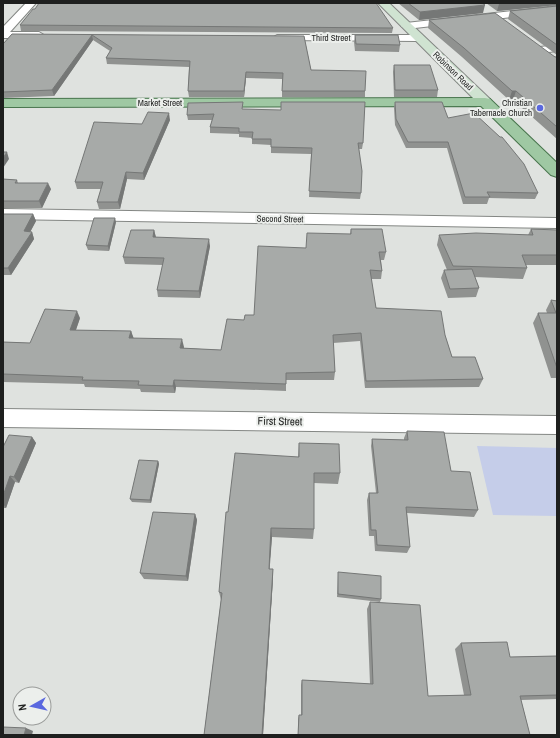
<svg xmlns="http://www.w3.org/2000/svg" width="560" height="738" font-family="'Archivo Narrow',sans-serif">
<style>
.green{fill:#c5cde9}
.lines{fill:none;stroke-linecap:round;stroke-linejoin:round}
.minor-casing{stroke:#848784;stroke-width:2}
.secondary-casing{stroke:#848784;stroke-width:2}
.primary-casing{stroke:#48754d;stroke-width:2}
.minor{fill:#fff;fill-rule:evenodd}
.secondary{fill:#cfe3d1;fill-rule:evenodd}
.primary{fill:#9fc8a3;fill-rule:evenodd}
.wall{fill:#909290}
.shaded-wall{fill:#757776}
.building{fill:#a7aaa8;stroke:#757776}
.poi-dot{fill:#5a68df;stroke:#ecefec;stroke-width:1.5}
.labels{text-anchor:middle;stroke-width:4;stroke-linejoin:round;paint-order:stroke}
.far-street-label{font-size:9px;fill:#1e1f1e;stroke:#ecefec}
.far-poi-label{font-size:9px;fill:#1e1f1e;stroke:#ecefec;text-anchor:end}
.street-label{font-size:11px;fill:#1e1f1e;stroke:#ecefec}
</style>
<rect width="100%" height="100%" fill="#dfe2df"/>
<!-- green -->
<polygon class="green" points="477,446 557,448 557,516 493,515"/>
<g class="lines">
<!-- minor casing -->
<g class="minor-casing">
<g id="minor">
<polygon points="26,3 36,3 10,32 39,32 44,35 39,38 3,38 3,27"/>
<polygon points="557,6 557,12 406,29 401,26 406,23"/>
<polygon points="277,35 419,35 424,38 419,41 273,40 272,38"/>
<polygon points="557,45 557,51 540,53 535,50 540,47"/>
<polygon points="3,209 557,218 557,228 3,219"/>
<polygon points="3,409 557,416 557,434 3,427"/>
</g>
</g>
<!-- secondary casing -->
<g class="secondary-casing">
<polygon id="secondary" points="378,3 389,3 490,99 492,102 490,105 480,105"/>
</g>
<!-- primary casing -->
<g class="primary-casing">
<polygon id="primary" points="485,98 490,99 557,163 557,177 551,175 481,106 3,107 3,99"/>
</g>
<!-- minor -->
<use href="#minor" class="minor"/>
<!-- secondary -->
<use href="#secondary" class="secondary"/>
<!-- primary -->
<use href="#primary" class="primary"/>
</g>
<!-- wall -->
<g class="wall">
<polygon points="398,3 482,3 483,13 419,20"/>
<polygon points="486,3 557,3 557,5 497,11"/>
<polygon points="557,6 557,55 508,19 510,11"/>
<polygon points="35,9 393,28 392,33 21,31 20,25"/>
<polygon points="429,20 557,57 557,139 513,100 509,100 462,57 428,28"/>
<polygon points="12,34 304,36 311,70 365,91 365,97 282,97 282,79 246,78 244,97 189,97 188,91 189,67 107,64 106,58 110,51 93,40 54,96 3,98 3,44"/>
<polygon points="355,35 400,45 399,52 355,51 354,42"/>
<polygon points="394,65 438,90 437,97 394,97 393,72"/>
<polygon points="395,102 448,118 538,193 535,199 489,198 487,204 463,204 447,148 406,148 395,125 394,108"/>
<polygon points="243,109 363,143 362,149 359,149 361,193 360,199 309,197 311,154 271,153 271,145 252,144 252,138 239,137 239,134 210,133 210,127 212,120 188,120 187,115"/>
<polygon points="170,120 144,180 127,179 120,209 99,209 97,202 101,189 77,189 75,182 142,124"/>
<polygon points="3,179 17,180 18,183 51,189 42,208 3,208"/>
<polygon points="3,214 33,214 36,221 30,232 32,232 34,239 11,275 3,275"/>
<polygon points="116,222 109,251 88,250 86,245"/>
<polygon points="351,229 386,252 384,260 381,260 382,271 381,279 371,279 376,308 445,335 452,357 483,379 479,387 365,388 360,341 333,343 335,372 334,380 286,380 286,391 176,387 175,393 141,392 140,389 85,387 84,384 3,382 3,342 30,343 80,318 76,330 131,331 133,338 184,347 183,348 221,350 244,320 254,315 306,248 350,234"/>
<polygon points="531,229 557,230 557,265 526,265 527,268 523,279 475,277 479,288 476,297 448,298 441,278 444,270 447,270 437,245 439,235 528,235"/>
<polygon points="154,230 156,237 210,246 200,298 158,297 157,290 163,265 125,264 123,257"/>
<polygon points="551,300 557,301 557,378 551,378 533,323 538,313 547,313 546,310"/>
<polygon points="407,431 451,471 478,510 474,517 407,513 410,547 407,553 375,551 374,536 369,536 367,500 369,493 376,493 371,446 372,439 404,440 404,438"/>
<polygon points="32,437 36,443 19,483 15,482 6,508 3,508 3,447"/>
<polygon points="299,443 340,473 338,484 314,483 314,529 313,539 272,537 269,569 273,569 273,578 263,735 204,735 221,600 219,592 298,457"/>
<polygon points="158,461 159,464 151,503 132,502 130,499"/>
<polygon points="195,514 197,520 188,581 144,579 140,573"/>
<polygon points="338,572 381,599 380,602 337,597 338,575"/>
<polygon points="370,602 428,696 464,695 455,649 461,643 510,657 557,656 557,699 521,700 530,735 298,735 298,719 299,715 301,715 301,685 302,680 370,684 367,609"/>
</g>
<!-- shaded-wall -->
<g class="shaded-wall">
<polygon points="507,3 557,3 557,5 497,11 499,4"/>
<polygon points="485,5 483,13 419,20 420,12"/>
<polygon points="92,35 93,40 54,96 52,90"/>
<polygon points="246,72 246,78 244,97 244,91"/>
<polygon points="512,91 516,91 513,100 509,100"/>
<polygon points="169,113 170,120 144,180 143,173"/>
<polygon points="7,152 9,159 3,168 3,158"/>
<polygon points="126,172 127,179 120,209 118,202"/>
<polygon points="48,183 51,189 42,208 39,201"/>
<polygon points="33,214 36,221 27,238 24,231"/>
<polygon points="115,218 116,222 109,251 108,246"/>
<polygon points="154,230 156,238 153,237"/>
<polygon points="32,232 34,239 11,275 8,268"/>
<polygon points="209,239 210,246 200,298 199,291"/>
<polygon points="77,311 80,318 73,338 70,330"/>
<polygon points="131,331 134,339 129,338"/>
<polygon points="182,339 184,347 182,356 180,348"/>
<polygon points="174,380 176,387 175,393 173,386"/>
<polygon points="32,437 36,443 19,483 14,477"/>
<polygon points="158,461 159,464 151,503 150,500"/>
<polygon points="10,476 15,482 6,508 3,504 3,496"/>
<polygon points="195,514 197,520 188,581 186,576"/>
<polygon points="271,528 272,537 269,578 269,569"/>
<polygon points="273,569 273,578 263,735 262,735"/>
<polygon points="26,728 33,731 32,735 24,735"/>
</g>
<!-- building -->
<g class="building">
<polygon points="39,3 376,3 393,28 20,25 33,9 35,9"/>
<polygon points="408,3 482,3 485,5 420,12"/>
<polygon points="557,6 557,45 510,11"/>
<polygon points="495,13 555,57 557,57 557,127 516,91 512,91 464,48 429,20"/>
<polygon points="12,34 304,36 311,70 366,71 365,91 282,91 283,73 246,72 244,91 188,91 190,61 106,58 112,48 92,35 52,90 3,92 3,44"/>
<polygon points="355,35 398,35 400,45 356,44"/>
<polygon points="394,65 430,65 438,90 395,90"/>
<polygon points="243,102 242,109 281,110 281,102 365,102 363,143 358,143 362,171 361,193 309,191 312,148 271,147 271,139 252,139 253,132 239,132 239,128 210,127 214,114 187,115 188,103"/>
<polygon points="395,102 442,102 448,118 474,113 500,137 502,137 524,164 538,193 487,192 490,197 465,197 448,142 408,142 396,119"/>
<polygon points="148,112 169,113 143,173 126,172 118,202 97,202 103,182 75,182 94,122 142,124"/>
<polygon points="3,152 7,152 3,158"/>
<polygon points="3,179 17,180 15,183 48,183 39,201 3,201"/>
<polygon points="3,214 33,214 24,231 32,232 8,268 3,268"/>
<polygon points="94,218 115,218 108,246 86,245"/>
<polygon points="351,229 382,229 386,252 379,252 382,271 370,270 376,308 441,311 445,335 452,357 475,357 483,379 366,381 361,333 333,335 335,372 286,373 286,384 174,380 173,386 138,385 139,381 82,380 83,377 3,374 3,342 30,343 45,309 77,311 70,330 131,331 129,338 182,339 180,348 221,350 227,319 244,320 245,315 254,315 258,246 306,248 307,233 351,234"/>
<polygon points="531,229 557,230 557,255 522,255 527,268 453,266 439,235 476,233 533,235"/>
<polygon points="131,230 154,230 153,237 209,239 199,291 157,290 164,258 123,257"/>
<polygon points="472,269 479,288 450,289 444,270"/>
<polygon points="551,300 557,301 557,368 538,313 556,313"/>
<polygon points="407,431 444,432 451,471 470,472 478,510 406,507 410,547 377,545 376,530 371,530 369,493 378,493 372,439 408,440"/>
<polygon points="9,435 32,437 14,477 10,476 3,496 3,447"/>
<polygon points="299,443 339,444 340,473 314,473 314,529 271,528 269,569 273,569 262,735 204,735 222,593 219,592 226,512 228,512 235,453 299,457"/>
<polygon points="139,460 158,461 150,500 130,499"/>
<polygon points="153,512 195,514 186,576 140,573"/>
<polygon points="338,572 381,576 381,599 338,594"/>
<polygon points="370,602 420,605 428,696 471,695 461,643 507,642 510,657 557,656 557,695 520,696 530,735 298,735 299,715 302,715 302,680 373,684"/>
<polygon points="3,727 26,728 24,735 3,735"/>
</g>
<!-- markers -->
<circle class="poi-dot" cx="540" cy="108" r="4"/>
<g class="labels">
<!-- far-street labels -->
<g class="far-street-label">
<text x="331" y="41">Third Street</text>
<text transform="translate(453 71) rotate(44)" y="3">Robinson Road</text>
<text x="160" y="106">Market Street</text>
<text transform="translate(280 219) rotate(1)" y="3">Second Street</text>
</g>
<!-- far-poi labels -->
<g class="far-poi-label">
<text x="532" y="106">Christian<tspan x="532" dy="10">Tabernacle Church</tspan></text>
</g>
<!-- street labels -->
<g class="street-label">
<text transform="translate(280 421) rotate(1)" y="4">First Street</text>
</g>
</g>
<!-- border -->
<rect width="560" height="738" fill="none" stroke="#1e1f1e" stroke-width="8"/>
<!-- north arrow -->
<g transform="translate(32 706) rotate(262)"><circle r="19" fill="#ecefec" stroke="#9a9c9a"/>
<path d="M0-3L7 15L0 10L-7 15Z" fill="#5a68df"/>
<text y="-6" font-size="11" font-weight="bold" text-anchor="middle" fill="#1e1f1e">N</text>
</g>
</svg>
